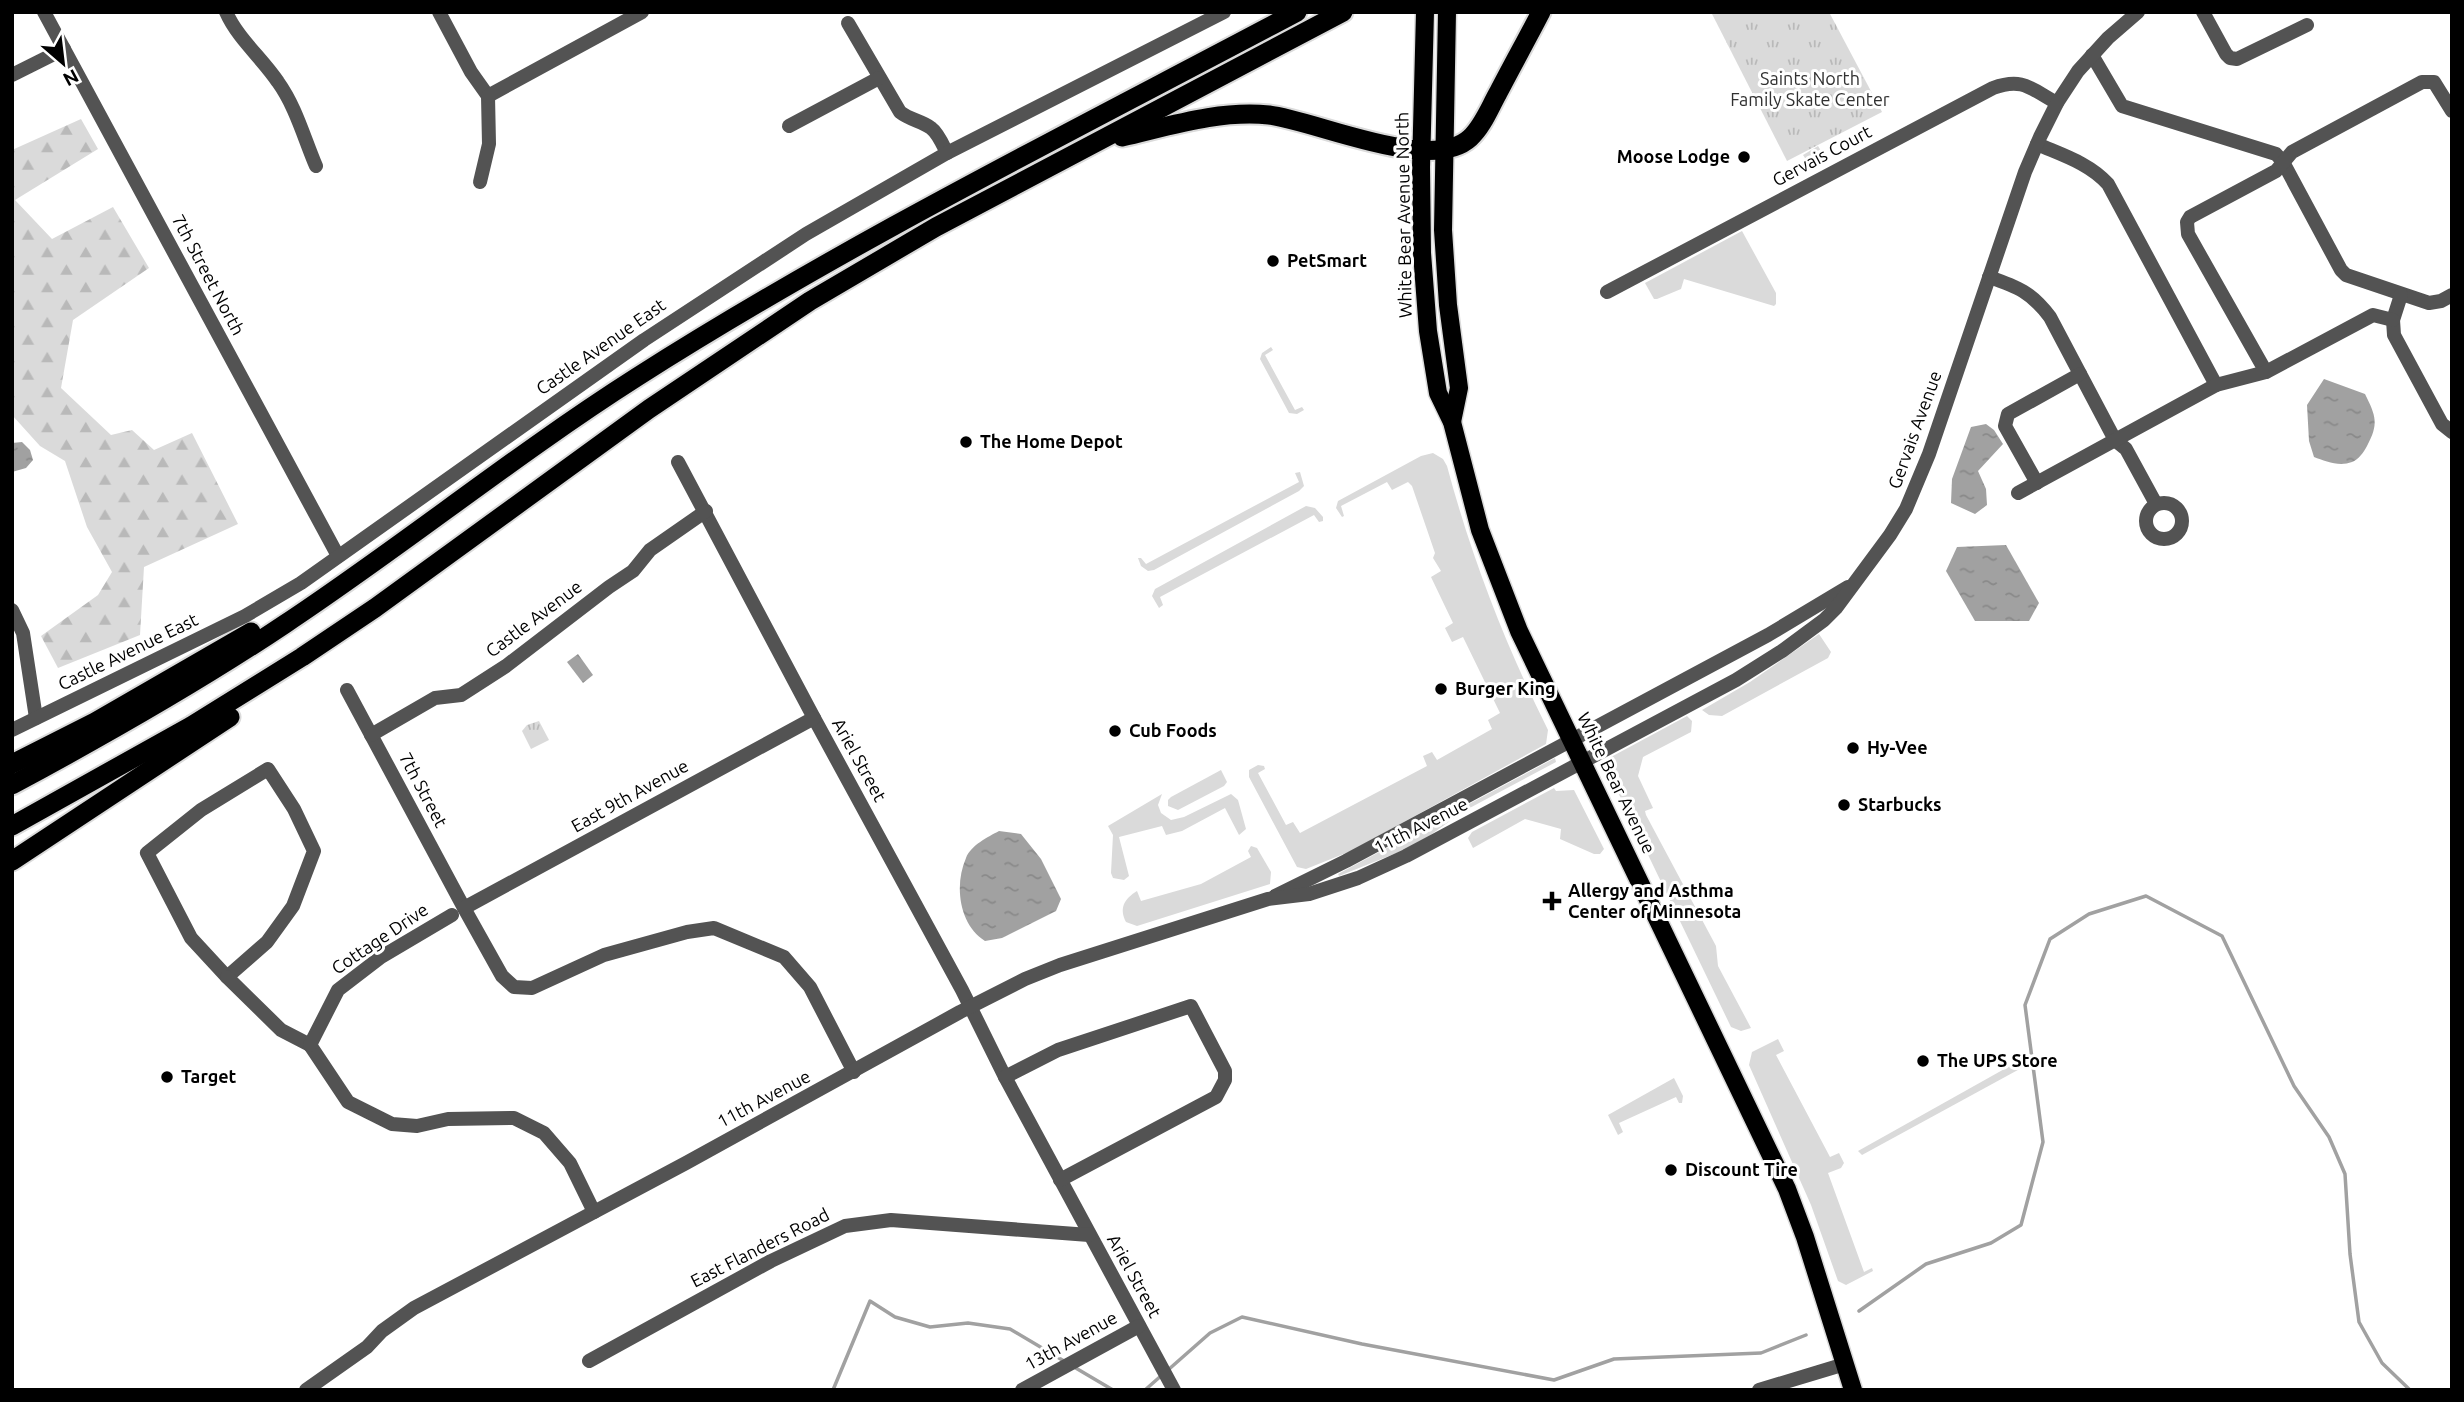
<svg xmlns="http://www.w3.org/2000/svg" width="2464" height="1402" font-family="Ubuntu,sans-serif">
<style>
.grass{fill:#dadada}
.forest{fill:url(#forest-firs)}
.park{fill:url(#park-tufts)}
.water{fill:url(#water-ripples)}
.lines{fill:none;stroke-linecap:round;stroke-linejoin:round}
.stream{stroke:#a1a1a1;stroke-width:3.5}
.major-casing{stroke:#dbdbdb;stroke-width:21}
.highway-casing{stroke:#dbdbdb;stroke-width:23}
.minor{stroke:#535353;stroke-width:14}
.major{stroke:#000;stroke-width:18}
.highway{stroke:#000;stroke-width:19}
.poi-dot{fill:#000;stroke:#fff;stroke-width:2.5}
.labels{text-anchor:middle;stroke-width:6;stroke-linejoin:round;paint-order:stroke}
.park-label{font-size:18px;fill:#313131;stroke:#fff}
.street-label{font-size:18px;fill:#000;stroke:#fff}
.poi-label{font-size:18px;font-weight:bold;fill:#000;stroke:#fff;text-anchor:start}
</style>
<defs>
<pattern id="forest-firs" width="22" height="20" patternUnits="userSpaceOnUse" patternTransform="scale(1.75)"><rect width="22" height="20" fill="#dadada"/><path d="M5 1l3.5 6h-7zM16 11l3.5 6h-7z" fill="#b9b9b9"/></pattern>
<pattern id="park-tufts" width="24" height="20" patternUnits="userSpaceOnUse" patternTransform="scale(1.75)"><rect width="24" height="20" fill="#dadada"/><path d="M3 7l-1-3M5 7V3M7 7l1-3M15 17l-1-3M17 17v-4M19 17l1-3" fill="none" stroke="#b9b9b9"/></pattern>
<pattern id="water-ripples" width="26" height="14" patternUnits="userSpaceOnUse" patternTransform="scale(1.75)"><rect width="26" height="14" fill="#a1a1a1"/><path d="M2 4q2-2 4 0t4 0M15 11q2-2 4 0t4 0" fill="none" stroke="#898989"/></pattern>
</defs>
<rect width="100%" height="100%" fill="#fff"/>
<!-- grass -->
<g class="grass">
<polygon points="1818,146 1828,162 1813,170 1803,155"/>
<polygon points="1742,231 1776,293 1776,304 1774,306 1684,279 1681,289 1657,299 1654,299 1645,283"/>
<polygon points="1271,347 1273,350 1265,355 1295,410 1302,407 1304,410 1297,414 1289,413 1260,359 1262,353"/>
<path d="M1433,453L1443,459L1447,466C1472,559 1505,644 1548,730L1546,744L1351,851L1306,869L1297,867L1249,777V770L1258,765L1264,766L1265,769L1258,773L1286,825L1293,822L1300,833L1427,766L1423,756L1432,752L1437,760L1492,729L1488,720L1500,713L1463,637L1452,642L1445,628L1453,623L1431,577L1441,571L1433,558L1435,553L1412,486L1408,482L1392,490L1387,482L1341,506L1344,516L1342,517L1336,508L1338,501L1421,456Z"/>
<polygon points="1300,472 1304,486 1299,491 1154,570 1148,571 1141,566 1138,558 1141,558 1146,564 1299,482 1295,473"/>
<polygon points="1306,506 1315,508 1323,517 1323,521 1319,522 1314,515 1160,597 1163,605 1159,608 1152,596 1155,589"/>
<polygon points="1819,634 1831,652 1828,658 1722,716 1709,715 1702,710 1750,682"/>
<polygon points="1687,716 1692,721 1691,732 1643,757 1638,776 1653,808 1645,811 1646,815 1716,946 1718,966 1751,1028 1741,1031 1731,1027 1612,780 1609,763 1611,757"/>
<polygon points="1555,758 1556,762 1464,811 1429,836 1404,850 1339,876 1338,874"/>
<polygon points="1221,770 1227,782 1224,786 1178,810 1168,806 1168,800 1171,797"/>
<polygon points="1554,788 1556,791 1574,790 1604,849 1600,854 1594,854 1560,839 1561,829 1525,819 1473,848 1468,838 1472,832"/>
<polygon points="1162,794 1158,805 1161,813 1171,820 1184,817 1231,794 1238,800 1246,829 1239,835 1225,808 1182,831 1166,835 1162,826 1119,837 1129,876 1124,880 1113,878 1111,873 1113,835 1108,826"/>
<path d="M1251,846L1257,848L1271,872L1270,884L1137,926L1126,922C1119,908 1124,899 1137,891L1141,901L1201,884L1251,857L1248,851Z"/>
<polygon points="1778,1039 1784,1051 1776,1055 1830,1157 1839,1153 1844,1163 1841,1168 1828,1173 1864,1272 1872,1268 1873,1271 1846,1285 1838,1281 1811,1205 1749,1065 1752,1052"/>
<polygon points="2024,1058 2027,1065 1862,1155 1858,1151"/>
<polygon points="1674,1078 1683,1096 1682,1103 1679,1103 1676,1097 1619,1123 1623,1132 1618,1135 1608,1115"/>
</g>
<!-- forest -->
<polygon class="forest" points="81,119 98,149 15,200 52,239 113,207 149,268 73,320 61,388 111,435 132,430 154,450 192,433 238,524 144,567 140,635 58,668 41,636 98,595 112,572 87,527 65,461 40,446 12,415 12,150"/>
<!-- park -->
<g class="park">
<polygon points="1711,12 1829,12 1882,112 1787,161"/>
<polygon points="539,721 549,740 531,749 522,731 527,725"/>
</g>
<!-- water -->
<g class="water">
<path d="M2324,379L2365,394C2376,416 2379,424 2367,446C2364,452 2358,460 2352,462C2339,467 2325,461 2314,457L2309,441L2307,405Z"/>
<polygon points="1986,424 1994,430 2003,444 1978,471 1986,489 1987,505 1975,514 1951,503 1952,479 1971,427"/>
<polygon points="22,442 30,450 33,460 26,468 12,472 12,443"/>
<polygon points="2006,545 2039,603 2029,621 1975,621 1946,571 1957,547"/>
<polygon points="578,654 593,675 583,683 567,662"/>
<path d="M999,831L1021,834L1041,859L1061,899L1056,911L1002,938L985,941C959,925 954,885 966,858C971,845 988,837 999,831Z"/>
</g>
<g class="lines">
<!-- stream -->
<g class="stream">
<polyline points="1859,1311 1926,1264 1991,1243 2021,1225 2043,1142 2025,1005 2050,939 2089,914 2146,896 2222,936 2294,1086 2329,1137 2345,1174 2350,1254 2359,1322 2382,1363 2410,1390"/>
<polyline points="1074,1367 1113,1390"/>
<polyline points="1168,1370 1210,1333 1242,1317 1362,1344 1554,1380 1614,1359 1761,1353 1806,1335"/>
<polyline points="833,1390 870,1301 895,1317 930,1327 968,1323 1010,1329 1064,1361"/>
<polyline points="1145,1390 1162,1375"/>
</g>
<!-- major casing -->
<g class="major-casing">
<g id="major">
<polyline points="1425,12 1421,167 1422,253 1428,331 1438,393 1452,422 1480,530 1519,631 1787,1189 1805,1237 1853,1390"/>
<polyline points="1447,12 1443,230 1448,305 1459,388 1452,422"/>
</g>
</g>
<!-- highway casing -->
<g class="highway-casing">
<g id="highway">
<path d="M1122,137C1170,126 1218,110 1269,115C1317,121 1431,174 1470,138C1483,126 1490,107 1498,93C1512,66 1527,39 1541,12"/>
<polyline points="12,764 95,722 251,632"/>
<path d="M12,785C105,735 197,683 285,624C404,545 516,454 637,377C849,242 1075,130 1297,12"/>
<polyline points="12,826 191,726 302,657 375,608 649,409 810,301 936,227 1343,12"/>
<polyline points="12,861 230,717"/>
</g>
</g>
<!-- minor -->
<g class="minor">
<polyline points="44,12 338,556"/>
<path d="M226,12C238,39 262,58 278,82C296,107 304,138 316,166"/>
<polyline points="439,12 471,72 488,96 489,144 480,182"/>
<polyline points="2203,12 2226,54 2230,58 2237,59 2307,25"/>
<path d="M848,23L900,112C910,120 922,121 931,128C938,133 943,145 947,153"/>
<polyline points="2092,55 2122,106 2276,154 2283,162 2341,270 2346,275 2429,303 2441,301 2452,295"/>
<polyline points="12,75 64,49"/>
<polyline points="488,96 642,12"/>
<polyline points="789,126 879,78"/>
<path d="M2037,144C2062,155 2089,163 2108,184L2216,385"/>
<path d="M1989,277C2018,287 2031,292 2050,317L2115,440L2126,449L2156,504"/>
<path d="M1607,292L1993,88C2023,77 2031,89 2057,103"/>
<polyline points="2401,295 2393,320 2394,335 2442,424 2452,432"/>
<polyline points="2266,372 2188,234 2187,222 2190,217 2276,171 2292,152 2422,82 2434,82 2452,111"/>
<polyline points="678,462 814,718 962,990 1005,1077 1174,1390"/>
<polyline points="2037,483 2005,426 2008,414 2080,374"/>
<polyline points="2018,493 2216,385 2266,372 2373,315 2393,320"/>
<circle cx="2164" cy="521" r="18"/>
<polyline points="12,610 23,633 36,718"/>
<polyline points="347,690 464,908 502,976 514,987 532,988 604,955 687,932 714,928 784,957 810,987 854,1072"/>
<polyline points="12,730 245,616 301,583 644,340 806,234 947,153 1224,12"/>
<polyline points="371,735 435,698 461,695 506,666 609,587 633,571 650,550 706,511"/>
<polygon points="268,769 294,809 314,851 293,906 267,942 227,977 191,938 147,853 201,810"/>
<polyline points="1275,896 1346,861 1768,635 1848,587"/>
<polyline points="464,908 814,718"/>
<polyline points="227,977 281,1030 310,1045"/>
<polyline points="310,1045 348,1102 392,1124 417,1126 448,1119 514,1118 544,1133 570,1163 594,1212"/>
<polyline points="310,1045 338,990 381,957 452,915"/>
<polyline points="1005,1077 1058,1050 1191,1006 1225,1071 1225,1080 1216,1097 1060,1180"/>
<polyline points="589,1361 771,1261 845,1226 891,1220 1089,1235"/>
<polyline points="306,1390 367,1347 382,1331 414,1308 686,1163 960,1012 1025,979 1060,965 1268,899 1309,894 1358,878 1406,856 1736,680 1782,651 1824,620 1836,608 1890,535 1906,509 1929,454 2025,172 2040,137 2057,103 2078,71 2108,38 2138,12"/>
<polyline points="1022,1390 1139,1326"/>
<polyline points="1759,1390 1845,1364"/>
</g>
<!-- major -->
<use href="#major" class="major"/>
<!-- highway -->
<use href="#highway" class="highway"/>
</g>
<!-- markers -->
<g class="poi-dot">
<circle cx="1744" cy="157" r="7"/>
<circle cx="1273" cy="261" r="7"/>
<circle cx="966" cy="442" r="7"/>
<circle cx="1441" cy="689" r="7"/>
<circle cx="1115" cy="731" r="7"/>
<circle cx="1853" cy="748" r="7"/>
<circle cx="1844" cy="805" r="7"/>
<path d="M1548.5 890.5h7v7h7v7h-7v7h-7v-7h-7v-7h7z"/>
<circle cx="1923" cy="1061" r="7"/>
<circle cx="167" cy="1077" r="7"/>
<circle cx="1671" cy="1170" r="7"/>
</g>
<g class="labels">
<!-- park labels -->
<g class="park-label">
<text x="1810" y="85">Saints North<tspan x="1810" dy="21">Family Skate Center</tspan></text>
</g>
<!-- street labels -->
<g class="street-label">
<text transform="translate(1822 156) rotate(-28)" y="6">Gervais Court</text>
<text transform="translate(1404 215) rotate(-91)" y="6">White Bear Avenue North</text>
<text transform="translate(208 275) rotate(62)" y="6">7th Street North</text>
<text transform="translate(601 347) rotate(-35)" y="6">Castle Avenue East</text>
<text transform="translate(1915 430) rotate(-70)" y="6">Gervais Avenue</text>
<text transform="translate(534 619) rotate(-37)" y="6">Castle Avenue</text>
<text transform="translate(128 652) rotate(-26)" y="6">Castle Avenue East</text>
<text transform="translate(859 760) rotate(61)" y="6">Ariel Street</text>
<text transform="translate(1616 783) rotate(64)" y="6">White Bear Avenue</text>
<text transform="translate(423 790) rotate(62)" y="6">7th Street</text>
<text transform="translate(630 796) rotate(-29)" y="6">East 9th Avenue</text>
<text transform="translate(1421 826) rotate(-27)" y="6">11th Avenue</text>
<text transform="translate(380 939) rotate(-34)" y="6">Cottage Drive</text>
<text transform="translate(764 1099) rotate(-28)" y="6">11th Avenue</text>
<text transform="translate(760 1248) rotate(-27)" y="6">East Flanders Road</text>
<text transform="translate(1134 1276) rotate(61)" y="6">Ariel Street</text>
<text transform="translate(1071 1341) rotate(-29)" y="6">13th Avenue</text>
</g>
<!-- poi labels -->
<g class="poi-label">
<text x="1730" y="163" text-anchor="end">Moose Lodge</text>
<text x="1287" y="267">PetSmart</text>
<text x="980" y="448">The Home Depot</text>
<text x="1455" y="695">Burger King</text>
<text x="1129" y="737">Cub Foods</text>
<text x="1867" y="754">Hy-Vee</text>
<text x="1858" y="811">Starbucks</text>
<text x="1568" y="897">Allergy and Asthma<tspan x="1568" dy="21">Center of Minnesota</tspan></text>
<text x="1937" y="1067">The UPS Store</text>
<text x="181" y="1083">Target</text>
<text x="1685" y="1176">Discount Tire</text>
</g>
</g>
<!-- border -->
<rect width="2464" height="1402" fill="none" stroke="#000000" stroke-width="28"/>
<!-- north arrow -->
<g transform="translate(63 63) rotate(152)" stroke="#ffffff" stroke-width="5" paint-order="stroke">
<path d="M0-5L12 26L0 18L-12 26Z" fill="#000000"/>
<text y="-10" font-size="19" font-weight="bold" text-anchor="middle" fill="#000000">N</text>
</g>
</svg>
